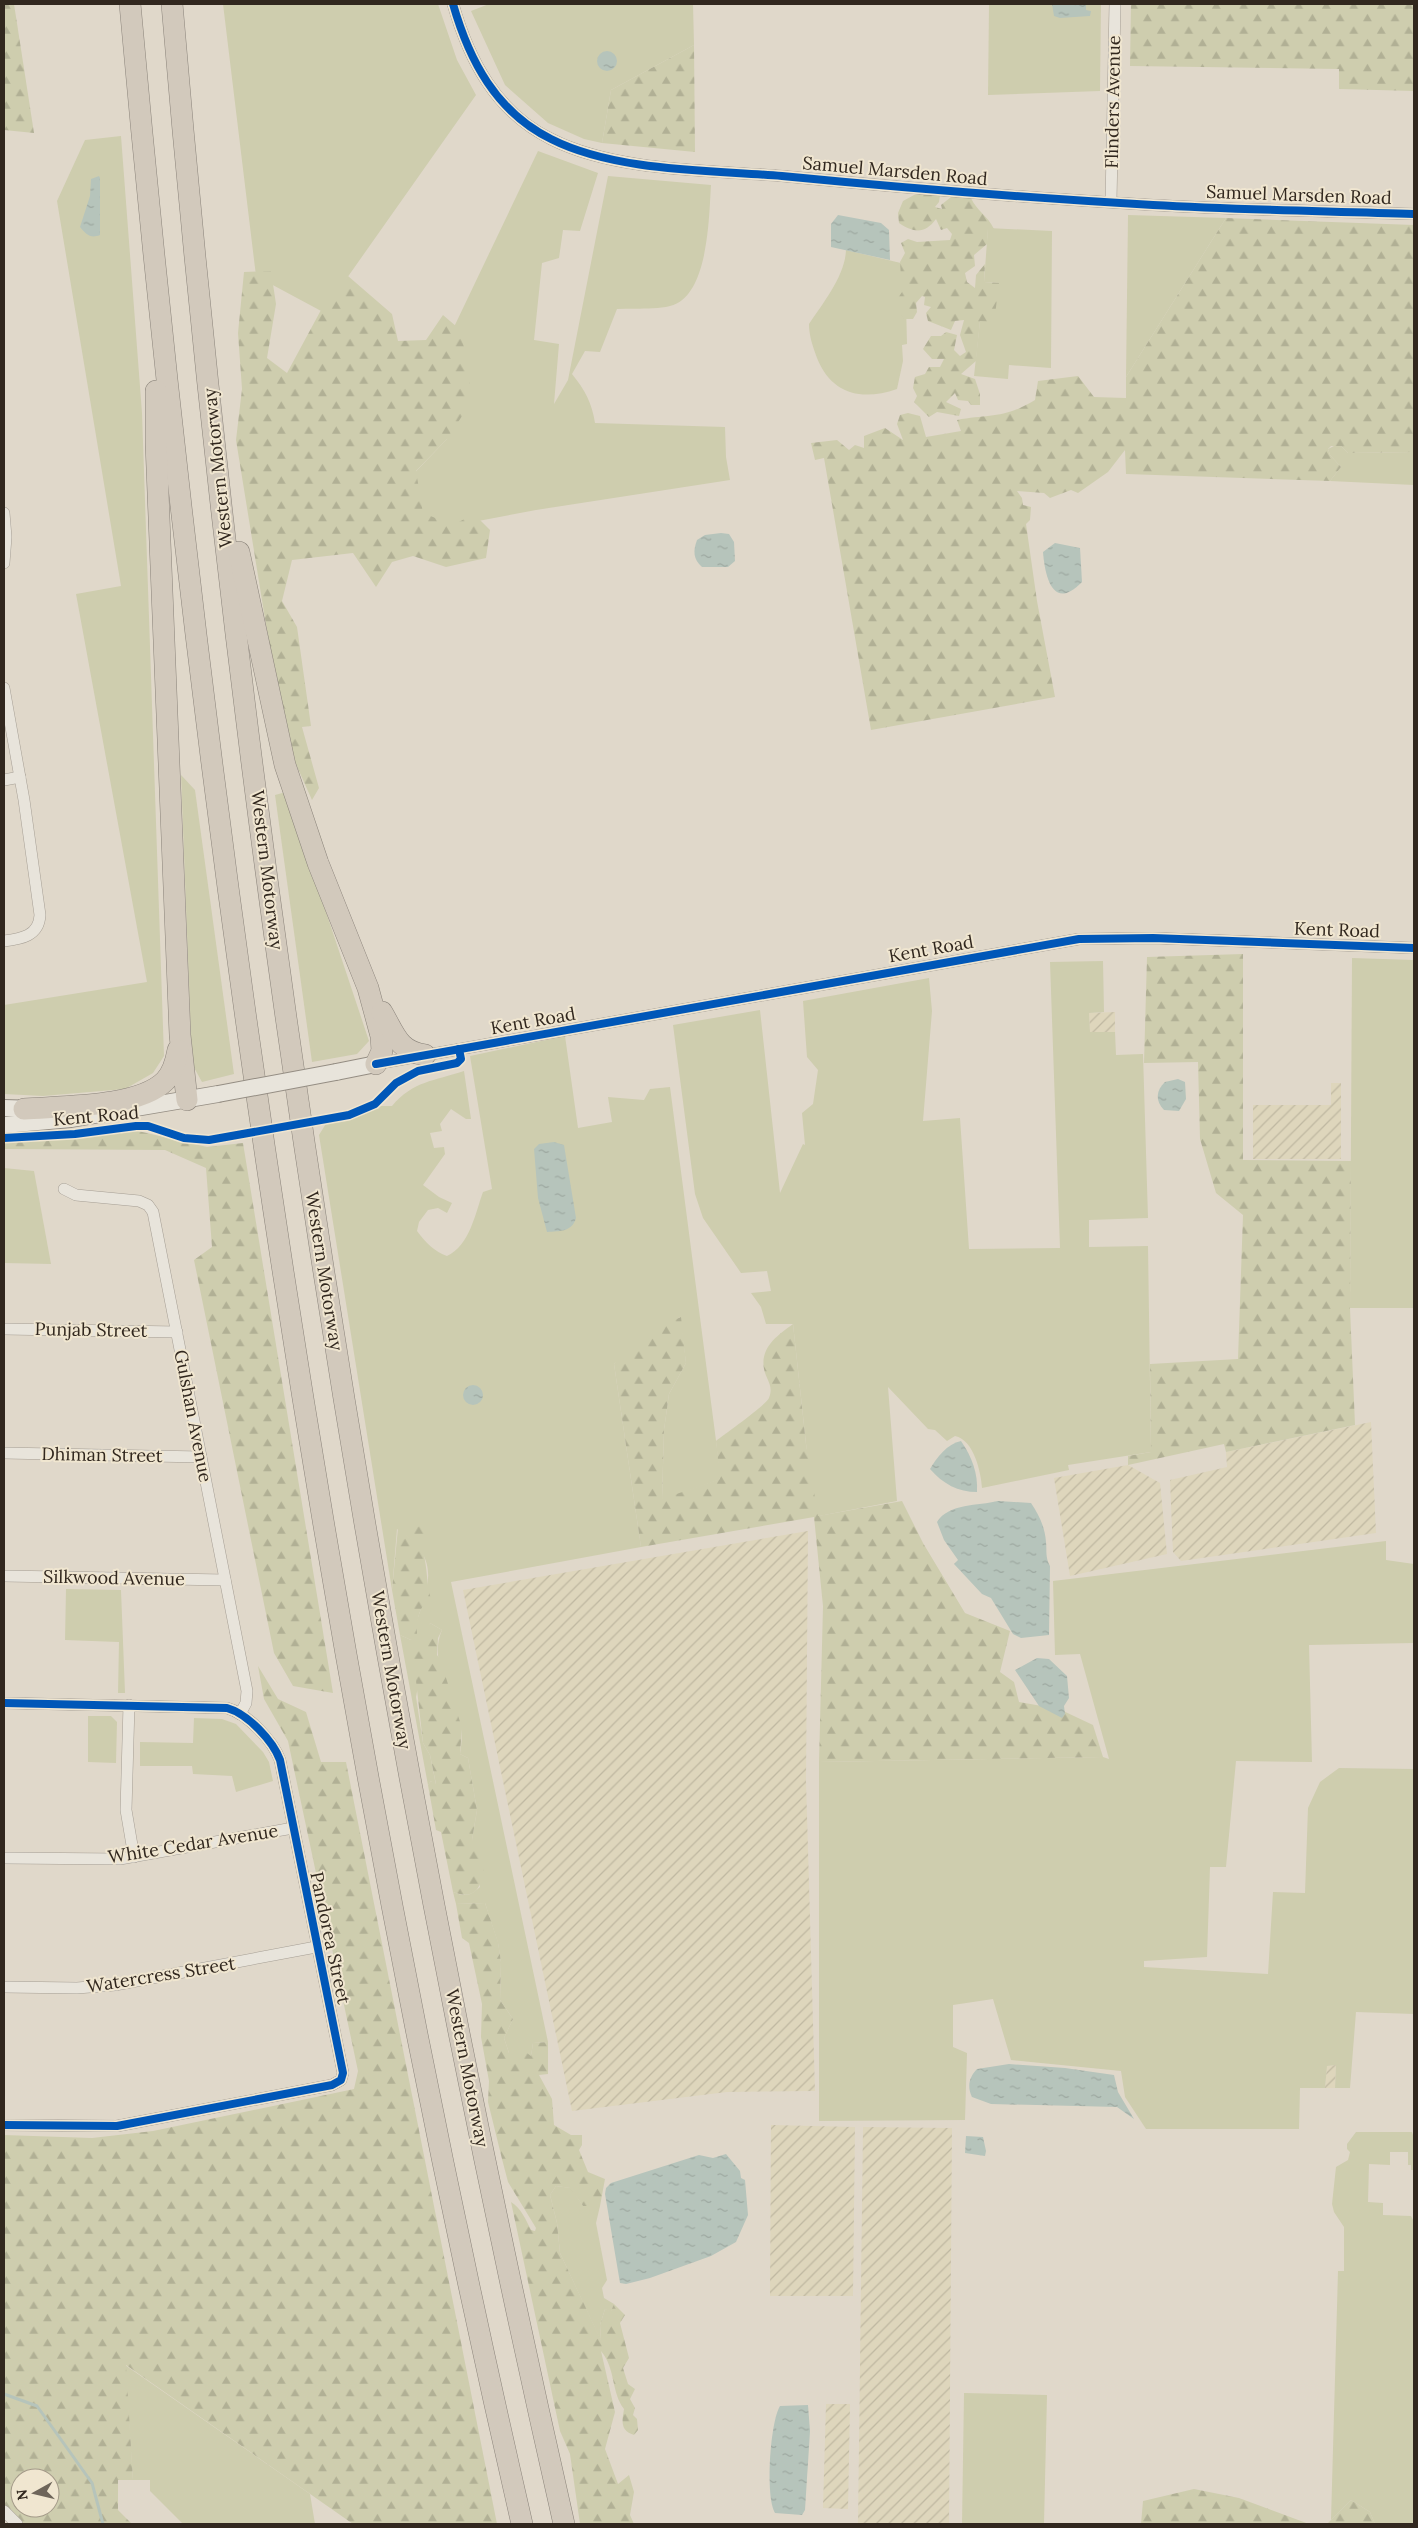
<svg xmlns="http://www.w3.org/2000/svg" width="1418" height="2528" font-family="Lora,serif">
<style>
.farmland{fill:url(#farmland-furrows)}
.grass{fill:#cecdae}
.forest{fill:url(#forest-firs);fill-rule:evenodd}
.water{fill:url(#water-ripples)}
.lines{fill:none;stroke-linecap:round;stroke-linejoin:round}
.stream{stroke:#b6c4bb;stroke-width:3}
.street-casing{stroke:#a59e94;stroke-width:12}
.secondary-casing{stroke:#948d83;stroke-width:18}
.highway-casing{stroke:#8a837a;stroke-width:22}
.street{stroke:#e8e4db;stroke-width:11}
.secondary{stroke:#e8e4db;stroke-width:16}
.highway{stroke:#d2c9bc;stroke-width:21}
.secondary-bridge-casing{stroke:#948d83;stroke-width:18;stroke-linecap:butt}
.secondary-bridge{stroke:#e8e4db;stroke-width:16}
.cycleway-casing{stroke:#f0e6d0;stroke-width:11}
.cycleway{stroke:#0057b8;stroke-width:8}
.labels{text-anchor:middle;stroke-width:4;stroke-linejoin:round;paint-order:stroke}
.street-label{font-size:18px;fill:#31271e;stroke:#f0e6d0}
</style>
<defs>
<pattern id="farmland-furrows" width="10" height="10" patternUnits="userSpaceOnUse" patternTransform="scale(1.25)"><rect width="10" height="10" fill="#ded6bc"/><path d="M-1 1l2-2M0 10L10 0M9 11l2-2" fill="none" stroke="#bfb8a1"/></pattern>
<pattern id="forest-firs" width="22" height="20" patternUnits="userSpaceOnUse" patternTransform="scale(1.25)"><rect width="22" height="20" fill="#cecdae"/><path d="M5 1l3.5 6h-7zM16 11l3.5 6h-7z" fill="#b1b095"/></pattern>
<pattern id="water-ripples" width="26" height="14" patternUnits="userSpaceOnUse" patternTransform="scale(1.25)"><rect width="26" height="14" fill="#b6c4bb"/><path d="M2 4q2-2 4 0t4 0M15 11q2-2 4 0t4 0" fill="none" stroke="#9da8a0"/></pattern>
</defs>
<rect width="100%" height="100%" fill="#e0d8ca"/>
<!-- farmland -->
<g class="farmland">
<polygon points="1115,1012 1115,1032 1090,1032 1089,1013"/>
<polygon points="1331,1083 1341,1083 1341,1159 1253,1159 1253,1105 1331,1105"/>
<polygon points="1371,1422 1376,1533 1181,1561 1173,1552 1170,1480 1227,1467 1226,1452"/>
<polygon points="1128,1465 1160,1483 1167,1554 1070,1576 1054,1478"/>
<polygon points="808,1531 806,1781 815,2091 727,2092 572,2111 463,1590"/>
<polygon points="1336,2065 1335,2088 1325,2088 1327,2066"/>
<polygon points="771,2125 855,2127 853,2296 770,2296"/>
<polygon points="863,2127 952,2128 949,2524 858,2524"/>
<polygon points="826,2404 850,2404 848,2509 823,2508"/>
</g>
<!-- grass -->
<g class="grass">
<polygon points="223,4 438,4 457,60 476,95 323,312 256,276"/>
<polygon points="489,4 693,4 694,45 611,90 602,143 584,139 548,123 505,85 471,11"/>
<polygon points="989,4 1101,4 1100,91 988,95"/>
<polygon points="121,136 142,413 164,1056 153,1073 125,1089 43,1096 4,1094 4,1005 147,982 76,594 121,586 57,201 85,140"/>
<path d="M538,151L598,173L580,231L563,230L559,258L542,263L534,340L559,344L554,404L568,380L608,176L711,185C709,215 709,297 670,306C654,310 634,308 617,309L600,352L585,351L572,374C585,390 592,403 595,423L725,427L726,457L730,480L536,510L420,532L381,508L447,439L454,327Z"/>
<polygon points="1128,215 1226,218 1126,377"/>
<polygon points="988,228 1052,231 1051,368 1009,365 1008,379 974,376 980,321 999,283 984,282"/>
<path d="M846,250L905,264L907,344L902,345L903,361L897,389C862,401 832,395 817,358C813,347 809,336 809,324C823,303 845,276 846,250Z"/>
<polygon points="1336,445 1341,446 1348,453 1414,452 1414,485 1330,481 1341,467 1330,455 1328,449"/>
<polygon points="181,775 195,790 234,1074 202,1082 192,1064"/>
<polygon points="286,792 369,1041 357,1054 312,1062 275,795"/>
<polygon points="1352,958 1414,960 1414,1308 1350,1308"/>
<path d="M1103,961L1104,1012L1089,1013L1090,1032H1115L1116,1055L1143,1054L1148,1218L1089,1220V1247L1148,1246L1151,1452L1068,1465L1069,1470L982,1488C981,1472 974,1440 955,1436L947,1441L935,1430L928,1429L888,1387L897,1501L814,1517L793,1324H766L761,1307L751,1293L771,1291L767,1271L741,1273L703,1218L695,1194L673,1025L760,1010L780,1193L803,1144L805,1145L802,1113L813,1104L818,1070L807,1057L803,1001L929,978L932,1011L923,1121L960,1118L969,1249L1060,1248L1050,962Z"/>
<path d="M565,1036L578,1128L612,1122L608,1097L644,1100L650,1089L670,1087L721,1479L662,1500L664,1430L669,1394L686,1363L680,1317L614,1364L641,1547L451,1582L548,2042L533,2043L531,2056L509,2053L504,2038L513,2019L500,2000L501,1962L498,1943L485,1903L456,1904L453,1892C465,1897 470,1896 480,1887L472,1840L477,1810L468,1758L460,1754C461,1746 463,1735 461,1727C453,1695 428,1662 442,1630L430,1623L416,1697L423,1743L430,1755L436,1785L431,1781L428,1785L400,1635L411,1640C423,1595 449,1562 397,1529L392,1590L319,1135L327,1122L348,1119L377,1106H392C413,1081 434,1081 464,1071L471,1119H466L451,1109L440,1124L442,1131L430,1133L434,1148L444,1147L445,1154L423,1185L439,1197L452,1203L447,1213L438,1208L428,1210L419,1222L417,1231C425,1242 435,1252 447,1256C470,1245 475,1214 483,1192L492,1189L470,1056Z"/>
<polygon points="4,1168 34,1171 51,1264 4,1263"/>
<polygon points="1386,1541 1386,1560 1414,1564 1414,1643 1309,1645 1312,1762 1236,1761 1226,1867 1210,1867 1207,1957 1144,1961 1144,1967 1268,1974 1273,1892 1305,1893 1308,1808 1320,1782 1339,1768 1414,1769 1414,2014 1356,2012 1350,2088 1335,2088 1336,2065 1327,2066 1325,2088 1300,2088 1299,2129 1146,2129 1125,2097 1121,2071 1011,2060 993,1999 953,2005 953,2047 967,2053 965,2120 819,2121 819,1762 1103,1757 1109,1759 1080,1654 1055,1655 1053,1581"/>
<polygon points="66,1589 121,1590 125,1693 118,1693 119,1642 65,1640"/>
<polygon points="88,1716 111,1716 117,1722 116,1763 88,1762"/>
<polygon points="194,1718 222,1719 236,1724 263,1752 269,1762 273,1781 236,1792 232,1776 193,1774 192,1766 140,1766 140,1742 193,1743"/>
<polygon points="1356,2132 1412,2132 1414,2138 1414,2170 1411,2170 1411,2165 1408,2165 1408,2152 1390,2152 1390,2165 1369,2164 1368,2202 1383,2203 1383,2215 1411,2216 1414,2222 1414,2524 1375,2524 1370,2512 1351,2500 1331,2520 1338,2271 1344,2271 1344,2227 1334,2212 1332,2204 1336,2167 1348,2160 1350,2152 1347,2149 1347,2144"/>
<polygon points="556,2186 571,2188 583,2206 600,2206 596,2223 607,2280 602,2288 604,2298 614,2304 611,2312 605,2309 600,2325 601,2341 560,2253 557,2223 550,2195"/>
<polygon points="125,2365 310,2494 315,2524 183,2524 150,2491 150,2480 133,2480"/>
<polygon points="964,2393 1047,2395 1044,2524 962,2524"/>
</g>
<!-- forest -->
<g class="forest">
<polygon points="4,4 14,4 34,133 4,130"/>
<polygon points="1131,4 1414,4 1414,91 1339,89 1339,69 1130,66"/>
<polygon points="694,45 695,152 602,143 611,90"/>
<path d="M927,193L940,195L939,202L935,207L942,209L941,205L951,197L971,198C976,210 988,216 994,229H988L987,244L974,255L975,266L965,273L967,282L975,288L976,275L985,264L984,282L999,283L994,323L980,321L976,361L961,374L975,379L980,394V405H971L968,401L958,400L955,393L946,402L961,409L959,416L937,412L929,417L914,402L917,396L913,388L915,377L925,374L929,367H940L944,359H932L923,349L931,336H941L946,332L957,335L954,350L960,356L966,352L960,335L964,320L955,321L951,330L928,321L926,313L931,307L924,305L925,297L922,296L916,303L917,312L913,319H904L898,309V298L902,292L900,262L905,253L901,243L908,239L917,242L950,240L952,234L947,228L941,230L936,219C925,234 914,233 899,223L898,213L903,201L914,195Z"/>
<path d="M1226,218L1414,225V452L1348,453L1341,446H1331L1328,449L1330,455L1341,467L1330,481L1126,474L1125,450L1108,472L1078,493L1071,490L1050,498L1044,493L1017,491L1022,498L1023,505L1031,507L1030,520L1026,524L1037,601L1055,697L871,730L824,458L815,460L811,443L837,440L849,450L855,445L864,448V436L885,428L903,440L897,424L900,415L908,413L920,416L926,437L961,431L957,420C990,414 1004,419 1035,400L1038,381L1078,376L1094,397L1126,398V377Z"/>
<polygon points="271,271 276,304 267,358 287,373 321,310 348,276 392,314 398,341 426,340 443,315 457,327 472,369 464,413 447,439 416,471 423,513 453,525 474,514 490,530 486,558 446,567 413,556 392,562 376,587 353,553 292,560 282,601 297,627 311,726 302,727 319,788 312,800 291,753 273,668 236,440 242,389 238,333 244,272"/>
<polygon points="1243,954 1243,1160 1351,1161 1350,1308 1355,1425 1226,1452 1224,1444 1128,1465 1128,1456 1151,1452 1150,1364 1238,1359 1243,1215 1216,1193 1200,1139 1198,1062 1144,1063 1147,957"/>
<polygon points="138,1131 207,1147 243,1143 333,1693 293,1686 274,1653 194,1260 212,1247 206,1168 165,1150 4,1149 4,1143"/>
<path d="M681,1317L686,1363L669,1394L664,1430L662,1499L720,1479L716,1441C726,1433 765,1406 769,1398C774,1385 766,1380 764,1369C760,1347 778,1335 793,1324L806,1444L818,1516L902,1501L923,1543L965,1613L1010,1631L1000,1672L1014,1682L1019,1702L1059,1709L1093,1725L1103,1757L819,1762L823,1606L814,1517L641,1547L614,1364L647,1332Z"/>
<path d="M424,1525L432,1535L423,1552C428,1569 426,1584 431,1599C418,1606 417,1621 417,1634L411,1640L400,1635L392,1590L398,1528L411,1539L416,1527Z"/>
<path d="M430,1623L442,1630L438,1638L437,1655L440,1659L462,1728L460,1754L468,1758L477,1810L472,1840L486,1850C482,1873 485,1904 453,1892L441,1832L436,1830L428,1785L431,1781L436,1784L430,1755L423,1743L413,1654Z"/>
<path d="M258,1666L278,1699L306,1712L321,1762H346L497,2524H353L126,2365L133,2480H118V2510L132,2524H23L4,2504V2135L92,2138L153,2131L354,2089L358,2071L288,1741L264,1699ZM20,2478H50V2508H20Z"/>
<path d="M485,1903L498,1942L501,1962L500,2000L513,2019L504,2038L509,2053L520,2048L531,2056L533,2043L548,2042V2074L539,2075L552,2099L554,2125L571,2135H582V2145L579,2150L588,2172L605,2179L600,2206H583L570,2188L556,2186L550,2195L557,2223L560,2253L601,2340L600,2325L605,2309L611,2311L614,2304L625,2315L620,2323L629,2358L623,2368L628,2384L635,2389L630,2399L635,2408L633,2415L637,2419L638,2430L634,2435C620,2431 622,2421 624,2409C611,2392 616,2369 601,2351L615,2412L605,2449L618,2484L629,2475L634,2492L630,2515L634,2524H580L570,2454L560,2431L511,2202C521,2208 526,2220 531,2230L535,2231L536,2228L508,2182L502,2159L488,2102L489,2081L481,2037L482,2004L469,1943L462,1938L456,1904Z"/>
<polygon points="1194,2489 1239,2498 1309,2524 1141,2524 1143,2501"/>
<polygon points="1351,2500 1370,2512 1375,2524 1327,2524"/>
</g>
<!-- water -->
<g class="water">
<polygon points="1052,4 1086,4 1086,10 1091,11 1090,16 1060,18 1054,16"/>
<circle cx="607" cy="61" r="10"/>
<path d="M99,176L100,178V235C90,239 86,234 80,227L90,196L91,179Z"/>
<polygon points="838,215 881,223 889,230 890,260 831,247 831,224"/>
<path d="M721,533L729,534L734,542L735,561L728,567H702C693,559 693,551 697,540L705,535Z"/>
<path d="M1055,543L1080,548L1082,582C1053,612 1045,577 1043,552Z"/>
<path d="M1178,1079L1185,1082L1186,1099L1179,1111L1164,1110C1155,1101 1156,1090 1165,1082Z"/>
<path d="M554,1142L564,1145L576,1218C572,1232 560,1231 547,1232L538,1198L534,1149L539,1144Z"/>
<circle cx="473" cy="1395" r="10"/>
<path d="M961,1441C972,1457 978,1473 977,1492C958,1492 943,1484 930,1469C937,1457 947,1444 961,1441Z"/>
<path d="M998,1501L1031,1503C1039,1515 1045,1527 1046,1542C1047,1551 1045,1557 1050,1566L1049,1635L1021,1638L1013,1634L991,1598L982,1594L954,1564L958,1560L944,1540L937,1522C949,1503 978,1506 998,1501Z"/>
<polygon points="1037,1658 1049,1659 1067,1676 1069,1698 1064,1706 1065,1714 1062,1718 1039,1706 1015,1670"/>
<path d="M1009,2064L1065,2068L1114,2075L1118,2092L1134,2119L1117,2107L991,2104L972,2097C967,2087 969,2077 977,2069Z"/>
<polygon points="966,2136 983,2137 986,2151 985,2156 965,2153"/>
<polygon points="726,2154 740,2171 741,2178 745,2180 748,2215 736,2242 711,2256 650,2278 626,2284 620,2283 605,2194 606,2188 611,2183 699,2155 713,2158"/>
<path d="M808,2405L810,2431L805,2510L802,2515L775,2513C765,2497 770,2422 780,2406Z"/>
</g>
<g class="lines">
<!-- stream -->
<polyline class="stream" points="4,2394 37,2406 92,2483 103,2524"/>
<!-- street casing -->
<g class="street-casing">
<g id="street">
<path d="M453,4C469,60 496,112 551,139C616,172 710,170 782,176C905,188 1029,198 1153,205C1240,210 1327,211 1414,214"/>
<polyline points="1111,201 1115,4"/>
<polyline points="4,513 6,537 4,563"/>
<path d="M4,688L24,800L40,915C39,936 21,939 4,941"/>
<polyline points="4,780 20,777"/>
<polyline points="376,1064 1079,939 1153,938 1414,948"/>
<polyline points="64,1189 76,1195 139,1201 148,1205 153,1212 247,1691 246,1703 240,1714"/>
<polyline points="4,1329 177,1332"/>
<polyline points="4,1453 201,1457"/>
<polyline points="4,1576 225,1580"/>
<path d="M4,1703L227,1708C248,1714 273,1741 280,1760L343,2073L341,2080L332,2085L117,2126L4,2125"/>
<polyline points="129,1705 126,1810 134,1857"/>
<polyline points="4,1858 120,1859 293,1828"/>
<polyline points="4,1987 77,1988 115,1985 316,1947"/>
<polyline points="4,2511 17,2524"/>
</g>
</g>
<!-- secondary casing -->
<g class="secondary-casing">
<g id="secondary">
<polyline points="336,1072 376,1064"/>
<polyline points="4,1108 36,1109"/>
<polyline points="4,1125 71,1119 218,1094"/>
</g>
</g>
<!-- highway casing -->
<g class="highway-casing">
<g id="highway">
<path d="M130,4C206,851 331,1695 522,2524"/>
<path d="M172,4C243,851 375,1695 564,2524"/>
<polyline points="156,391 156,443 180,1035 187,1100"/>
<polyline points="239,552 285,765 318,863 368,988 381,1036 382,1051 376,1064"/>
<path d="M382,1012C395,1034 398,1051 425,1055"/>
<path d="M24,1109C61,1106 138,1108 165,1081C173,1073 176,1061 178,1050"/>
</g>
</g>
<!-- street -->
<use href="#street" class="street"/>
<!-- secondary -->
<use href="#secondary" class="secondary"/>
<!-- highway -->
<use href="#highway" class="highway"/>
<!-- secondary-bridge casing -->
<g class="secondary-bridge-casing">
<polyline id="secondary-bridge" points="218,1094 336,1072"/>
</g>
<!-- secondary-bridge -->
<use href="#secondary-bridge" class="secondary-bridge"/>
<!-- cycleway casing -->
<g class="cycleway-casing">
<g id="cycleway">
<path d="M453,4C469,60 496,112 551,139C616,172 710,170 782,176C905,188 1029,198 1153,205C1240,210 1327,211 1414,214"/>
<polyline points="376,1064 1079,939 1153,938 1414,948"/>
<polyline points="4,1138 75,1134 136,1126 148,1126 184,1138 209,1140 349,1115 375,1104 396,1083 418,1071 457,1063 461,1059 459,1049"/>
<path d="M4,1703L227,1708C248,1714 273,1741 280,1760L343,2073L341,2080L332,2085L117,2126L4,2125"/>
</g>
</g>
<!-- cycleway -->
<use href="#cycleway" class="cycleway"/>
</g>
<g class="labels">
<!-- street labels -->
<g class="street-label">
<text transform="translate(1113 102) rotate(-89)" y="6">Flinders Avenue</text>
<text transform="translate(895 171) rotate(5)" y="6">Samuel Marsden Road</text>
<text transform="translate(1299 195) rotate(2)" y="6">Samuel Marsden Road</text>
<text transform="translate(218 468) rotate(-96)" y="6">Western Motorway</text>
<text transform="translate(267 870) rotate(83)" y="6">Western Motorway</text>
<text transform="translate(1337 930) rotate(2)" y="6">Kent Road</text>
<text transform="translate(931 949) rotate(-10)" y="6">Kent Road</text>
<text transform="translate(533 1021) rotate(-10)" y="6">Kent Road</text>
<text transform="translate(96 1116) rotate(-5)" y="6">Kent Road</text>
<text transform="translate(324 1271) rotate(81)" y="6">Western Motorway</text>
<text transform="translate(91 1330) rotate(1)" y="6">Punjab Street</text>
<text transform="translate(193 1416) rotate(79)" y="6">Gulshan Avenue</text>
<text transform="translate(102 1455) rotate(1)" y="6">Dhiman Street</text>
<text transform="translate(114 1578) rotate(1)" y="6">Silkwood Avenue</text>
<text transform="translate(391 1670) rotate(80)" y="6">Western Motorway</text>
<text transform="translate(193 1844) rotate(-9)" y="6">White Cedar Avenue</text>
<text transform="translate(330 1938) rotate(78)" y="6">Pandorea Street</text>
<text transform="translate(161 1975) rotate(-9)" y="6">Watercress Street</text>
<text transform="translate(467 2068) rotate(79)" y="6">Western Motorway</text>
</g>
</g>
<!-- border -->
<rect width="1418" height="2528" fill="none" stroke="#31271e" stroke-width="10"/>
<!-- north arrow -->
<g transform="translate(35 2493) rotate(262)"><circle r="24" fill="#f0e6d0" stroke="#a49a89"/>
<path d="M0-4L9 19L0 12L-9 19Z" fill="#6e655a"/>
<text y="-8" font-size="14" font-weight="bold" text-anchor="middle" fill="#31271e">N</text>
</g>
</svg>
